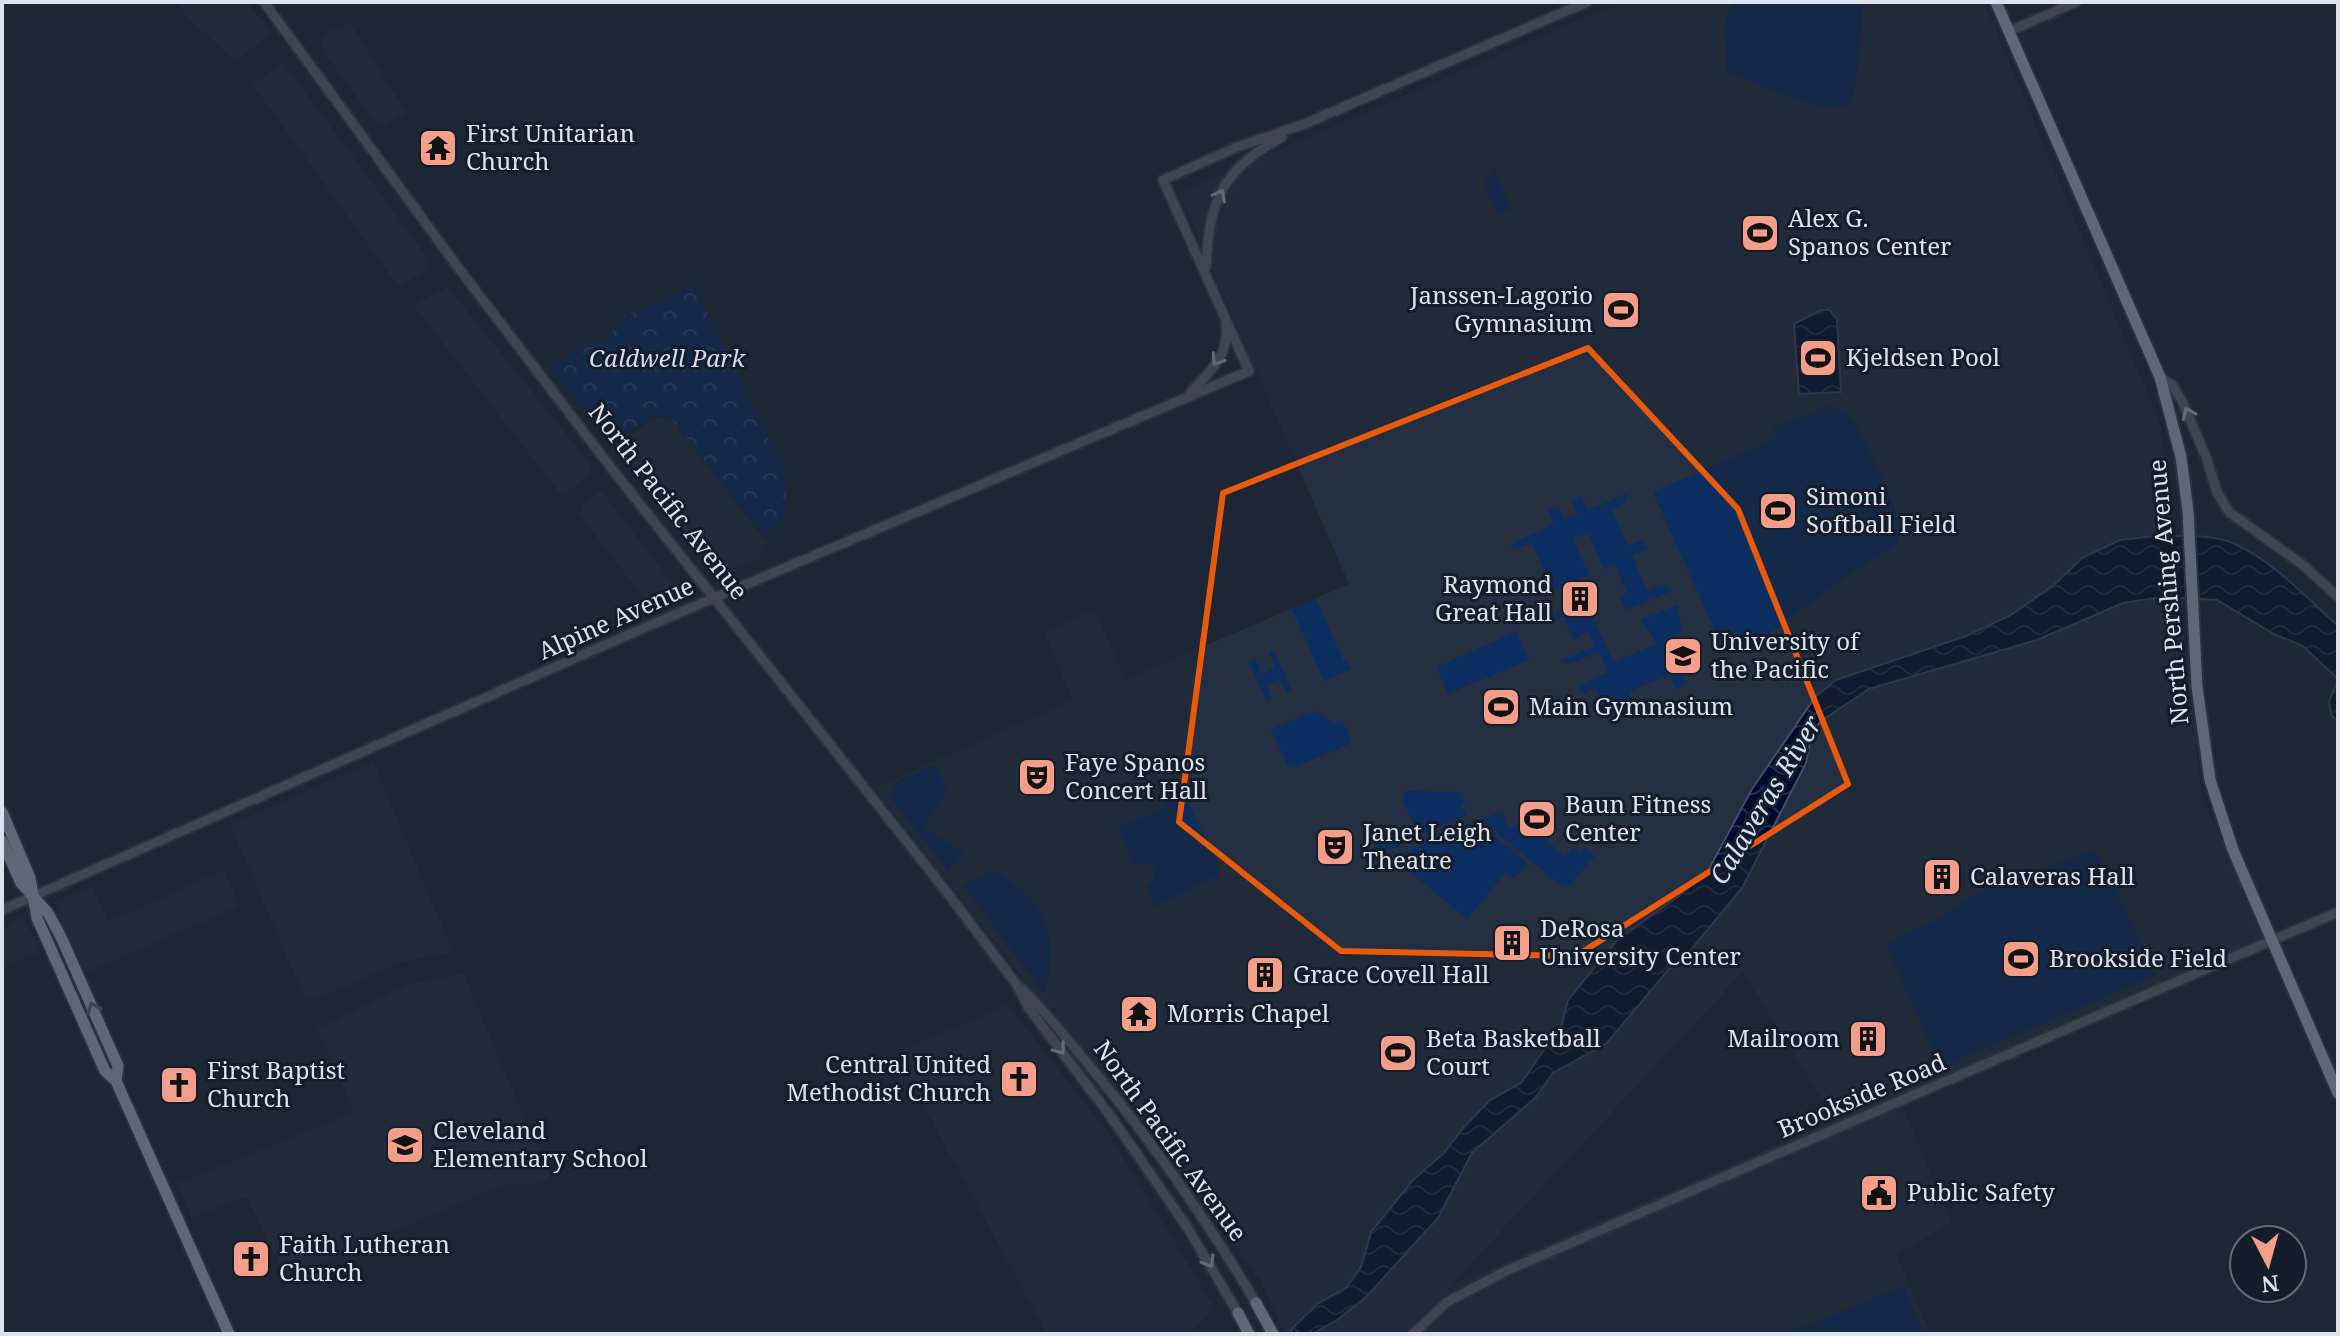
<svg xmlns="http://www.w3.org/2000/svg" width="2340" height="1336" font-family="'Noto Serif',serif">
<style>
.built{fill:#243042;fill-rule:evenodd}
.green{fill:#0b2d60}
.park{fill:url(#park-crowns)}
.water{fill:url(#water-waves);stroke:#424c68;stroke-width:2}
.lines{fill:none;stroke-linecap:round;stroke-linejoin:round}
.minor-casing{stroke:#39404d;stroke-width:13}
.major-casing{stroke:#39404d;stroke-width:15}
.minor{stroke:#696e75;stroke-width:9}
.major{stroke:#adb6c5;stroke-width:11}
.oneway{stroke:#b4bac2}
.oneway2{stroke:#606a77}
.marked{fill:none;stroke:#e8590c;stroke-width:6;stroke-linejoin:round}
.labels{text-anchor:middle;stroke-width:6;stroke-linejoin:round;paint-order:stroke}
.poi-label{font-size:24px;fill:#dde3ec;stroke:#141d29;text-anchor:start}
.park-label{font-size:24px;font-style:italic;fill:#d1def2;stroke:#141d29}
.street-label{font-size:24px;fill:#dde3ec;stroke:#141d29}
.water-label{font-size:26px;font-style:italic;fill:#d3e0f4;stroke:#141d29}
</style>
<defs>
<pattern id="park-crowns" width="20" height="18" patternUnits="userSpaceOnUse" patternTransform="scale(2)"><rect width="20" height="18" fill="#0b2d60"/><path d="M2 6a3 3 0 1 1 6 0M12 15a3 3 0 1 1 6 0" fill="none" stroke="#2e4b77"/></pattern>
<pattern id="water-waves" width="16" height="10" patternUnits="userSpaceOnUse" patternTransform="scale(2)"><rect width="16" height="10" fill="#000c2f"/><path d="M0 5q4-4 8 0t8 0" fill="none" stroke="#252f4d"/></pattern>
</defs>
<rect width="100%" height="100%" fill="#1e2633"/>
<!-- built -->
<g class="built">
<polygon points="178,2 247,2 272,32 235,62 185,14"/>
<path d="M1621,2H1984L2161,426L2202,800L2271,941L1902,1106L1952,1222L1896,1255L1931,1334H1285L1259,1278L874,788L1073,700L1044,632L1095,610L1125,680L1349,584L1179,193ZM1743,972L1835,1120L1450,1286Z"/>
<polygon points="350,23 407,113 384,125 375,122 324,52 322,40 329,32"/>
<polygon points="283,62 430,261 428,270 398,286 253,85"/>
<polygon points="448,287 591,465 590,474 562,496 413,305"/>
<polygon points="661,417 675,424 767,542 758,559 717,573 617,446 649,421"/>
<polygon points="601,491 680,593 650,606 579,514 582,505"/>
<polygon points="373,762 453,952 402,962 313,1000 304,997 230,825"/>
<polygon points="224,870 239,906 86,973 54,902 92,886 108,922"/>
<polygon points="23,917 41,951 2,968 2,928"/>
<polygon points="463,973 550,1178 531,1184 504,1184 287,1278 247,1197 192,1217 177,1184 354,1112 317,1029 410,984"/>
<polygon points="1008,1005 1107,1131 1214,1307 1190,1334 1047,1334 895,1053"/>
</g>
<!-- green -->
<g class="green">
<path d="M1733,2H1863L1859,66L1851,104C1822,118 1756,83 1727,71L1724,26Z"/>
<polygon points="1494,167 1511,209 1497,215 1484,185"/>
<path d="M1828,406L1848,414L1855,423C1868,451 1907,514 1897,544L1847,576L1753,646L1736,633L1719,640L1653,492L1777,438L1773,427Z"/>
<polygon points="1629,493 1625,503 1612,510 1628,546 1642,540 1646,549 1632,555 1647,591 1662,585 1672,591 1626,610 1620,597 1627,593 1615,565 1604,569 1588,533 1573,539 1589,575 1539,596 1535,589 1550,583 1532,543 1517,549 1510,545 1554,524 1548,509 1558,506 1564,520 1578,515 1572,500 1581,496 1588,510"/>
<polygon points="1316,598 1344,662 1348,661 1352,669 1324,681 1292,609"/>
<polygon points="1585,600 1613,662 1657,644 1641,620 1678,605 1682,631 1668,638 1687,683 1676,689 1669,675 1629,692 1631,699 1605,710 1596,688 1582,694 1578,686 1608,672 1599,652 1569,664 1561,661 1595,646 1589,632 1573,639 1564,617 1550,623 1548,617"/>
<polygon points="1517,631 1529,660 1448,694 1437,667"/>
<polygon points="1274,651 1292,691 1287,693 1280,679 1266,685 1272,699 1267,701 1249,662 1255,659 1261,674 1275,668 1269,653"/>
<polygon points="1315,711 1334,724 1343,721 1352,743 1292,768 1287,764 1271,729"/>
<polygon points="935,764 948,791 923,827 965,853 948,871 888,795 897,782"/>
<polygon points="1183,790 1220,871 1219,875 1155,907 1146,886 1154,878 1154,868 1149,863 1133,864 1118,826 1156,812"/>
<polygon points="1406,791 1462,792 1465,801 1461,807 1468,814 1378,855 1374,854 1372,848 1416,829 1402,798"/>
<polygon points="1502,811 1509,828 1526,821 1565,857 1573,847 1579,853 1585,847 1595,856 1570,885 1559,884 1482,820"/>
<polygon points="1476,821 1527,863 1514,878 1506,872 1467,919 1393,858"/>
<polygon points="2096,850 2157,975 1940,1067 1886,944 1935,920 1993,884"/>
<path d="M994,870C1048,903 1061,933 1044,994L963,885Z"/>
<polygon points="1904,1286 1924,1334 1786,1334"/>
</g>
<!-- park -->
<polygon class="park" points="694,286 786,475 786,504 782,525 763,534 669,416 653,414 612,448 553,368 584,343 606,341 620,318"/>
<!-- water -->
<g class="water">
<polygon points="1821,310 1830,310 1837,320 1841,392 1799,394 1794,324"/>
<path d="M2155,536C2180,537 2212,533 2235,544C2274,562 2306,597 2338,626V721L2332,716L2329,702L2338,679L2303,646L2274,634L2217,600L2162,597L2123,603L2037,640L1869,689L1821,721L1812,732L1806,763L1742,888L1681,962L1668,970L1607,1043L1553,1073L1536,1097L1472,1153L1438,1218L1366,1297L1337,1320L1312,1334H1293L1291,1330L1317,1304L1346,1288L1361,1267L1371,1232L1413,1180L1444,1153L1464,1127L1490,1100L1521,1083L1562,1024L1568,1000L1617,940L1679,896L1709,869L1752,789L1816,696L1836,680L1966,636L2011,615L2055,584L2082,558L2120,540Z"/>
</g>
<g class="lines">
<!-- minor casing -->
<g class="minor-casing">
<g id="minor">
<polyline points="264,2 457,266 612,469 942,886 1017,985 1028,1007 1112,1118 1187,1227 1238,1313"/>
<polyline points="2010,31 2076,2"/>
<path d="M1206,267C1209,201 1222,169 1282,137"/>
<polyline points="2160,377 2173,386 2182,401 2206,457 2217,492 2229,512 2303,565 2338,597"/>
<path d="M1190,393C1208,374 1231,353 1226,325"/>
<polyline points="2,910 653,624 1249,371 1163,180 1237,147 1302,125 1587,2"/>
<path d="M1022,989C1044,1010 1063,1034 1083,1058C1147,1134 1205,1217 1256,1303"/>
<polyline points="1413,1334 1447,1302 1508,1270 2338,912"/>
</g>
</g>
<!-- major casing -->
<g class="major-casing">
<g id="major">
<polyline points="1996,2 2160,377 2181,457 2188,511 2197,687 2210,780 2233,850 2338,1093"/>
<polyline points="2,812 30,878 37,918 105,1071 116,1081 229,1334"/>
<polyline points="2,841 21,883 48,913 61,937 118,1066 116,1081"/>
<polyline points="1256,1303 1273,1334"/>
<polyline points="1238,1313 1249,1334"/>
</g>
</g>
<!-- minor -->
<use href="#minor" class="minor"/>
<!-- major -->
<use href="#major" class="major"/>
</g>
<!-- one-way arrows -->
<defs><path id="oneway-chevron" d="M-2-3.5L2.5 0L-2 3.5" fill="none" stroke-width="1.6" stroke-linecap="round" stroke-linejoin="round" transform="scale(2)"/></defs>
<g class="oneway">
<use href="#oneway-chevron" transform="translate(1220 195) rotate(-61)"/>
<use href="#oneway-chevron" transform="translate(1217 360) rotate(123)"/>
<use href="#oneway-chevron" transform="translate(2188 413) rotate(-114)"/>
<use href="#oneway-chevron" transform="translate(1060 1049) rotate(53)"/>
<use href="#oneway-chevron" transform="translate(1209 1262) rotate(59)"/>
</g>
<use class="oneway2" href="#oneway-chevron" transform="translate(93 1008) rotate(-113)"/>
<!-- marked area -->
<path d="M0 0H2340V1336H0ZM1588,348L1738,509L1848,784L1576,956L1341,951L1179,822L1223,493Z" fill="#1e2633" fill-opacity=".55" fill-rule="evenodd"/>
<path class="marked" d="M1588,348L1738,509L1848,784L1576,956L1341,951L1179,822L1223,493Z"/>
<!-- icons -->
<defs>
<g id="temple-square" transform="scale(2)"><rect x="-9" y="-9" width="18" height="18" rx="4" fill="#f49e8a" stroke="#141d29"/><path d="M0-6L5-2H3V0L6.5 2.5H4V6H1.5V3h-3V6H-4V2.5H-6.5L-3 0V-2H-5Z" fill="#111"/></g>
<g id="stadium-square" transform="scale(2)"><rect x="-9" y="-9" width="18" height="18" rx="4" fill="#f49e8a" stroke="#141d29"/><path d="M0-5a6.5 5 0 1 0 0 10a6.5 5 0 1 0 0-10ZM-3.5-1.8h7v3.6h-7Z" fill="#111"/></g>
<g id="building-square" transform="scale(2)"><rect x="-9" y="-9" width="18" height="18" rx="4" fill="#f49e8a" stroke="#141d29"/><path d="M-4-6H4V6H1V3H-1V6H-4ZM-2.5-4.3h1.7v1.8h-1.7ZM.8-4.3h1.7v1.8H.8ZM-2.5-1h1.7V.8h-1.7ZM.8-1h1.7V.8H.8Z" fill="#111"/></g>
<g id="university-square" transform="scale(2)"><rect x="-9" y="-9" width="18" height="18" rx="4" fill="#f49e8a" stroke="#141d29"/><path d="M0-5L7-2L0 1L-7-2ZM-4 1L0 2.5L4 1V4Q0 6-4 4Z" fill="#111"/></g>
<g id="theatre-square" transform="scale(2)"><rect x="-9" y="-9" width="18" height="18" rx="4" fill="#f49e8a" stroke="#141d29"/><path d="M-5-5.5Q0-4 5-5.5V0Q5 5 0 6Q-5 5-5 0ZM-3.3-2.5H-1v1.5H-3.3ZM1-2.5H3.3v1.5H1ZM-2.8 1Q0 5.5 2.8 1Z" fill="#111"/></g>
<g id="church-square" transform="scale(2)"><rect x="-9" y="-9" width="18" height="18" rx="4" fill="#f49e8a" stroke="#141d29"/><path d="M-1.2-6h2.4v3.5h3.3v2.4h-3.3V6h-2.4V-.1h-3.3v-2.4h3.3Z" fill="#111"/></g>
<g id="school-square" transform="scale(2)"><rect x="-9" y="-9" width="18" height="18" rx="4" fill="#f49e8a" stroke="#141d29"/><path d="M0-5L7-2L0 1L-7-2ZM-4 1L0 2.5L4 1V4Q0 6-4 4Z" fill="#111"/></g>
<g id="civic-square" transform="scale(2)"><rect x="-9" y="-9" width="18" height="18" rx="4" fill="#f49e8a" stroke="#141d29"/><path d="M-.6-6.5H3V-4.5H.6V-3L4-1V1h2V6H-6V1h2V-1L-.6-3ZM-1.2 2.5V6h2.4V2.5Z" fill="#111"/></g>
</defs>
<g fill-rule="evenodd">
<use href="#temple-square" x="438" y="148"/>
<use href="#stadium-square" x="1760" y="233"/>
<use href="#stadium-square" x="1621" y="310"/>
<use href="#stadium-square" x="1818" y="358"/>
<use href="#stadium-square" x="1778" y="511"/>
<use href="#building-square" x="1580" y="599"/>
<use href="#university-square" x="1683" y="656"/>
<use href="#stadium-square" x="1501" y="707"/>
<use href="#theatre-square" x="1037" y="777"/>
<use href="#stadium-square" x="1537" y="819"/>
<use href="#theatre-square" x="1335" y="847"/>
<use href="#building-square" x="1942" y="877"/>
<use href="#building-square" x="1512" y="943"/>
<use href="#stadium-square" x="2021" y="959"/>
<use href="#building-square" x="1265" y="975"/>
<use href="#temple-square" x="1139" y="1014"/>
<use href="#building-square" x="1868" y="1039"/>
<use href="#stadium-square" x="1398" y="1053"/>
<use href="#church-square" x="1019" y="1079"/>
<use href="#church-square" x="179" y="1085"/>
<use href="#school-square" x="405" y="1145"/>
<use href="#civic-square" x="1879" y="1193"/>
<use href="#church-square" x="251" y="1259"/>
</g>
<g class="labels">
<!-- poi labels -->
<g class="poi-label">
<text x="466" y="142">First Unitarian<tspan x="466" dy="28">Church</tspan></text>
<text x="1788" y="227">Alex G.<tspan x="1788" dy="28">Spanos Center</tspan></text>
<text x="1593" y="304" text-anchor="end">Janssen-Lagorio<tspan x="1593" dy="28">Gymnasium</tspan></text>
<text x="1846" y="366">Kjeldsen Pool</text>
<text x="1806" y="505">Simoni<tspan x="1806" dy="28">Softball Field</tspan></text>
<text x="1552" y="593" text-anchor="end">Raymond<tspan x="1552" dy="28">Great Hall</tspan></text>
<text x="1711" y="650">University of<tspan x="1711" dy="28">the Pacific</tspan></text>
<text x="1529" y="715">Main Gymnasium</text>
<text x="1065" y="771">Faye Spanos<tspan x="1065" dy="28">Concert Hall</tspan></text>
<text x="1565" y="813">Baun Fitness<tspan x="1565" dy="28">Center</tspan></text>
<text x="1363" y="841">Janet Leigh<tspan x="1363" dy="28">Theatre</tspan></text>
<text x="1970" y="885">Calaveras Hall</text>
<text x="1540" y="937">DeRosa<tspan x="1540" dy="28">University Center</tspan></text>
<text x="2049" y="967">Brookside Field</text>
<text x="1293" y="983">Grace Covell Hall</text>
<text x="1167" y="1022">Morris Chapel</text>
<text x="1426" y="1047">Beta Basketball<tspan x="1426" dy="28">Court</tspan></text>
<text x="1840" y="1047" text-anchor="end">Mailroom</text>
<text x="991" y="1073" text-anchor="end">Central United<tspan x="991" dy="28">Methodist Church</tspan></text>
<text x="207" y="1079">First Baptist<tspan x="207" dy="28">Church</tspan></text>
<text x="433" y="1139">Cleveland<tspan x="433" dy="28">Elementary School</tspan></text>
<text x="1907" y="1201">Public Safety</text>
<text x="279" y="1253">Faith Lutheran<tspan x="279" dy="28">Church</tspan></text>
</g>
<!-- park labels -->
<g class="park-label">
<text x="667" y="367">Caldwell Park</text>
</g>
<!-- street labels -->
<g class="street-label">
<text transform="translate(668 502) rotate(52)" y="8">North Pacific Avenue</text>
<text transform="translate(2169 592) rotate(-95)" y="8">North Pershing Avenue</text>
<text transform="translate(616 619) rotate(-24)" y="8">Alpine Avenue</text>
<text transform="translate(1862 1096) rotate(-23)" y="8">Brookside Road</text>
<text transform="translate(1170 1141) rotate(54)" y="8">North Pacific Avenue</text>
</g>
<!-- water labels -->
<g class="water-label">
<text transform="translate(1766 800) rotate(-59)" y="9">Calaveras River</text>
</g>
</g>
<!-- border -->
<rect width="2340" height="1336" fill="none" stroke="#dde3ec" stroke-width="8"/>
<!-- north arrow -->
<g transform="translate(2268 1264) rotate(174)"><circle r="38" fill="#141d29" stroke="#646c77" stroke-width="2"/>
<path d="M0-6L14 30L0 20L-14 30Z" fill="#f49e8a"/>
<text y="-12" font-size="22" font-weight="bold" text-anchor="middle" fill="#dde3ec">N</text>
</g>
</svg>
